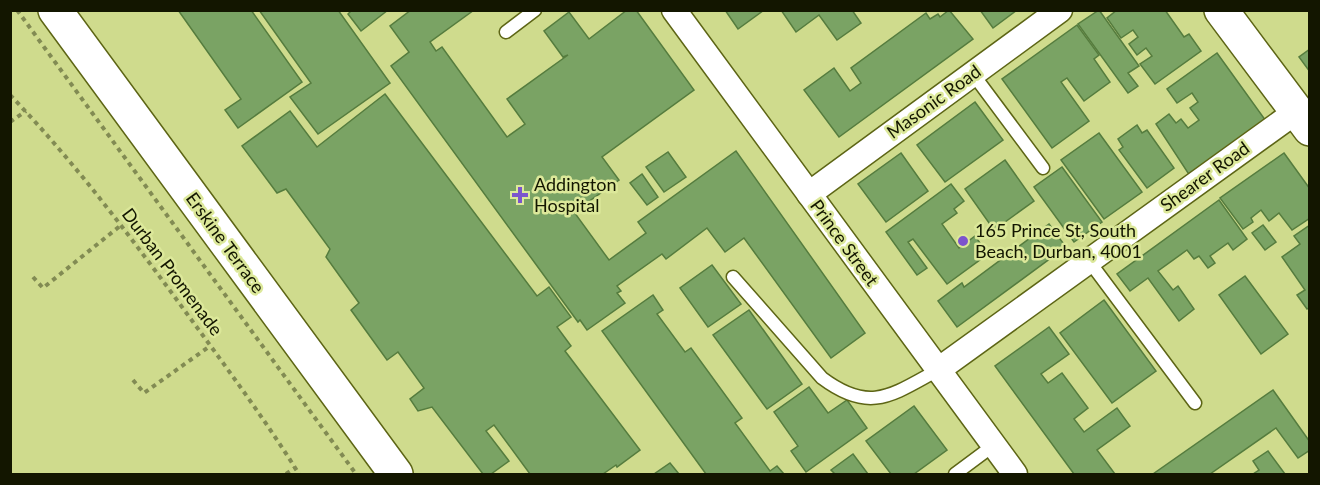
<svg xmlns="http://www.w3.org/2000/svg" width="1320" height="485" font-family="Lato,sans-serif">
<style>
.building{fill:#7aa364;stroke:#557c3e;stroke-width:1.5}
.lines{fill:none;stroke-linecap:round;stroke-linejoin:round}
.lane-casing{stroke:#5d6515;stroke-width:15}
.street-casing{stroke:#5d6515;stroke-width:27}
.secondary-casing{stroke:#5d6515;stroke-width:36}
.path{stroke:#828b53;stroke-width:4;stroke-dasharray:4.5 4.5;stroke-linecap:butt}
.lane{stroke:#fff;stroke-width:12}
.street{stroke:#fff;stroke-width:24}
.secondary{stroke:#fff;stroke-width:33}
.poi-dot{fill:#7c54cd;stroke:#dce89a;stroke-width:2}
.labels{text-anchor:middle;stroke-width:5;stroke-linejoin:round;paint-order:stroke}
.street-label{font-size:18px;fill:#131600;stroke:#dce89a}
.poi-label{font-size:18px;fill:#131600;stroke:#dce89a;text-anchor:start}
</style>
<rect width="100%" height="100%" fill="#cfdb8d"/>
<!-- building -->
<g class="building">
<polygon points="178,10 251,10 302,82 238,128 225,110 241,99"/>
<polygon points="259,10 338,10 390,83 318,134 290,97 311,83"/>
<polygon points="352,10 388,10 361,31 348,14"/>
<polygon points="411,10 474,10 430,42 436,51 442,47 507,137 525,124 507,99 568,55 563,57 544,31 569,12 589,39 627,10 636,10 694,90 602,157 619,180 574,212 609,260 646,233 638,222 736,151 865,333 831,358 744,238 725,252 707,228 666,259 662,254 617,286 621,291 617,293 625,303 587,330 580,320 578,322 391,66 409,52 390,26"/>
<polygon points="725,10 764,10 738,29"/>
<polygon points="781,10 852,10 861,23 837,40 819,15 796,32"/>
<polygon points="949,10 973,39 839,137 804,90 834,68 850,91 861,83 851,68 926,13 930,19 938,14 940,17"/>
<polygon points="980,10 1017,10 993,28"/>
<polygon points="1099,10 1139,66 1128,73 1138,86 1128,93 1078,24"/>
<polygon points="1117,10 1165,10 1184,37 1189,34 1201,51 1155,84 1140,64 1152,56 1146,48 1137,55 1129,44 1138,37 1133,30 1121,38 1107,18"/>
<polygon points="1077,25 1099,55 1094,59 1110,82 1084,101 1067,78 1061,82 1089,121 1052,148 1002,79"/>
<polygon points="1310,49 1310,72 1299,57"/>
<polygon points="1217,53 1266,121 1190,176 1156,124 1169,114 1176,123 1181,119 1188,128 1199,120 1190,108 1198,102 1192,93 1177,103 1167,89"/>
<polygon points="385,94 537,296 549,287 571,317 557,327 571,346 565,351 640,450 617,467 616,465 603,474 530,474 494,425 486,431 509,461 491,474 483,474 432,407 418,411 410,399 424,388 398,352 387,360 351,310 359,303 326,257 330,249 286,189 277,193 242,146 290,111 317,147"/>
<polygon points="975,102 1003,140 945,182 917,145"/>
<polygon points="1137,125 1142,133 1147,130 1174,168 1147,188 1119,150 1123,147 1118,139"/>
<polygon points="1099,133 1142,192 1104,219 1061,160"/>
<polygon points="668,152 686,177 664,192 646,167"/>
<polygon points="901,153 928,191 886,222 858,184"/>
<polygon points="1284,153 1310,189 1310,218 1292,230 1279,213 1269,221 1261,210 1251,218 1253,222 1243,229 1220,198"/>
<polygon points="1005,160 1034,201 994,230 965,189"/>
<polygon points="1062,167 1102,222 1074,242 1034,187"/>
<polygon points="642,174 658,197 647,205 630,183"/>
<polygon points="951,184 964,201 954,209 957,213 942,224 959,248 975,236 988,254 947,284 913,239 908,242 927,268 917,275 886,232"/>
<polygon points="1219,200 1247,239 1233,250 1228,243 1210,256 1215,263 1208,268 1199,256 1194,259 1187,250 1158,271 1173,290 1178,286 1194,309 1179,321 1148,278 1130,291 1117,274"/>
<polygon points="1049,224 1066,247 957,327 938,301 962,283 964,287"/>
<polygon points="1263,225 1276,242 1265,250 1252,233"/>
<polygon points="1310,225 1310,307 1307,309 1297,295 1305,290 1282,257 1300,244 1294,236"/>
<polygon points="712,265 741,304 708,327 680,288"/>
<polygon points="1245,276 1288,334 1261,354 1219,295"/>
<polygon points="653,295 663,310 657,314 685,352 691,348 742,418 735,423 770,471 777,466 784,474 706,474 602,331"/>
<polygon points="1104,300 1156,371 1112,403 1060,333"/>
<polygon points="749,310 802,384 767,409 713,335"/>
<polygon points="1049,327 1069,354 1041,374 1048,383 1062,373 1088,408 1074,419 1084,432 1117,408 1130,426 1097,450 1115,474 1074,474 995,366"/>
<polygon points="809,387 828,413 847,400 867,428 806,472 791,451 798,446 774,412"/>
<polygon points="1273,390 1310,442 1310,450 1298,458 1276,428 1210,474 1153,474"/>
<polygon points="914,406 947,450 914,474 891,474 866,441"/>
<polygon points="1268,451 1285,474 1253,474 1259,470 1253,461"/>
<polygon points="853,454 868,474 835,474 831,470"/>
<polygon points="670,463 679,474 654,474"/>
</g>
<g class="lines">
<!-- lane casing -->
<g class="lane-casing">
<g id="lane">
<polyline points="506,32 535,10"/>
<polyline points="973,74 1043,168"/>
<polyline points="1089,261 1195,403"/>
<path d="M733,277L822,378C870,414 892,395 938,370"/>
<polyline points="955,474 994,445"/>
</g>
</g>
<!-- street casing -->
<g class="street-casing">
<g id="street">
<polyline points="674,10 1015,474"/>
<polyline points="809,194 1060,10"/>
<polyline points="938,370 1297,111"/>
</g>
</g>
<!-- secondary casing -->
<g class="secondary-casing">
<g id="secondary">
<polyline points="55,10 396,474"/>
<polyline points="1221,10 1310,129"/>
</g>
</g>
<!-- path -->
<g class="path">
<polyline points="17,10 356,474"/>
<path d="M10,95C70,157 123,227 174,296C217,355 261,413 299,474"/>
<polyline points="10,122 26,111"/>
<polyline points="33,277 43,288 120,226"/>
<polyline points="133,380 144,393 210,346"/>
<polyline points="286,474 295,468"/>
</g>
<!-- lane -->
<use href="#lane" class="lane"/>
<!-- street -->
<use href="#street" class="street"/>
<!-- secondary -->
<use href="#secondary" class="secondary"/>
</g>
<!-- markers -->
<g class="poi-dot">
<path d="M517 186h6v6h6v6h-6v6h-6v-6h-6v-6h6z"/>
<circle cx="963" cy="241" r="6"/>
</g>
<g class="labels">
<!-- street labels -->
<g class="street-label">
<text transform="translate(934 102) rotate(-36)" y="6">Masonic Road</text>
<text transform="translate(1205 177) rotate(-36)" y="6">Shearer Road</text>
<text transform="translate(225 243) rotate(54)" y="6">Erskine Terrace</text>
<text transform="translate(844 243) rotate(54)" y="6">Prince Street</text>
<text transform="translate(172 272) rotate(53)" y="6">Durban Promenade</text>
</g>
<!-- poi labels -->
<g class="poi-label">
<text x="534" y="191">Addington<tspan x="534" dy="21">Hospital</tspan></text>
<text x="975" y="237">165 Prince St, South<tspan x="975" dy="21">Beach, Durban, 4001</tspan></text>
</g>
</g>
<!-- border -->
<rect width="1320" height="485" fill="none" stroke="#131600" stroke-width="24"/>
</svg>
